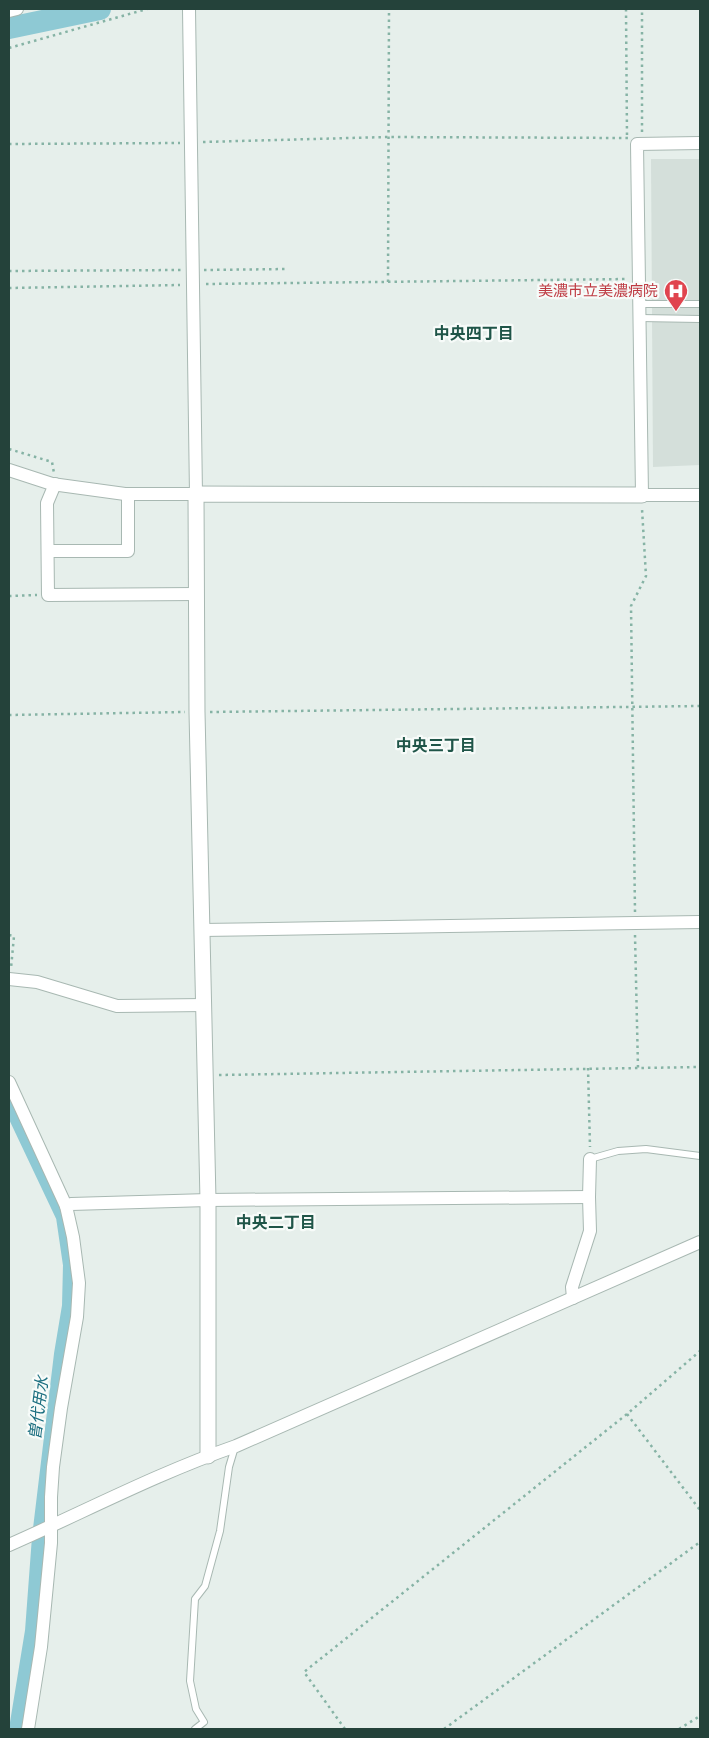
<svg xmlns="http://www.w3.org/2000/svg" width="709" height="1738" font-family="Inter,'Noto Sans JP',sans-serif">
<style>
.built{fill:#d4dfda}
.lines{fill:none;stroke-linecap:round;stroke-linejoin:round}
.canal{stroke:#8ec9d4;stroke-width:14}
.river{stroke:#8ec9d4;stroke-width:22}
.service-casing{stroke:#a8b8b2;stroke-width:8}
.minor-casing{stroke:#a8b8b2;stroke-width:14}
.tertiary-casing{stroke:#a8b8b2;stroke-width:17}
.path{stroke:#86b3a5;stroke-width:2.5;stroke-dasharray:2.5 4;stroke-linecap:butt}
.service{stroke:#fff;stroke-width:6}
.minor{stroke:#fff;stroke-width:12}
.tertiary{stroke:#fff;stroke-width:15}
.labels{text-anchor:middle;stroke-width:4.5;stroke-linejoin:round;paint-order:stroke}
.health-label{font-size:15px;fill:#be3a42;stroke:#f7fbf9;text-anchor:end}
.neighbourhood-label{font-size:16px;font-weight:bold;fill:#1f5548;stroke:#f7fbf9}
.water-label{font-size:16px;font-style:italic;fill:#1c6f80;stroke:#f7fbf9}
</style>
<rect width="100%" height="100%" fill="#e6efeb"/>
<!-- built -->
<polygon class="built" points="651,159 700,159 700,465 653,467"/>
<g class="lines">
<!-- canal -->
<polyline class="canal" points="9,1103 63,1217 70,1265 69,1306 61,1354 39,1537 32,1631 16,1729"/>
<!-- river -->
<polyline class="river" points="9,28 100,9"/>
<!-- service casing -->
<g class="service-casing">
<g id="service">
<polyline points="639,304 700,304"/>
<polyline points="640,318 700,319"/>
<polyline points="590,1159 618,1151 646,1149 700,1156"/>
<polyline points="195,1729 204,1722 196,1709 190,1681 195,1599 205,1586 220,1531 229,1467 235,1447"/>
</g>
</g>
<!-- minor casing -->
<g class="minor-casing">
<g id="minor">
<polyline points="9,11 17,9"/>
<polyline points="700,143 637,144 642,495 700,495"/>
<polyline points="9,470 52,484 125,494 196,494 189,9"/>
<polyline points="55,484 47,503 48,595 196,594"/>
<polyline points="48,551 128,551 128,494"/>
<polyline points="202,930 700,922"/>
<polyline points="9,979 37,982 117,1006 204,1005"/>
<polyline points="9,1082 66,1206"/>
<polyline points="573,1298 572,1287 590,1231 589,1197 590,1159"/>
<path d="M9,1545C84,1512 158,1473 236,1446L700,1242"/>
<polyline points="28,1729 41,1647 51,1543 51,1497 53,1467 61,1408 77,1317 79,1283 73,1237 66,1206 71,1204 208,1200 589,1197"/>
</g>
</g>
<!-- tertiary casing -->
<g class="tertiary-casing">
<polyline id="tertiary" points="208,1456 208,1200 197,712 196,494 642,495"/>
</g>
<!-- path -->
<g class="path">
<polyline points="626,9 627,137"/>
<polyline points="9,48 147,9"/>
<polyline points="642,132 642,9"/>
<polyline points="203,142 387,137 628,138"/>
<polyline points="9,144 180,143"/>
<polyline points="204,270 288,269"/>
<polyline points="9,271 181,270"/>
<polyline points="388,282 389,9"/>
<polyline points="206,284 628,279"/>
<polyline points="9,288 180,285"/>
<polyline points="9,449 52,462 54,473"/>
<polyline points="9,596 37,595"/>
<polyline points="210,712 700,706"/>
<polyline points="9,715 185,712"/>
<polyline points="635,912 631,606 646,576 642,509"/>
<polyline points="9,935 14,936 11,968"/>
<polyline points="635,935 638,1068"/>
<polyline points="588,1068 590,1147"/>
<polyline points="219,1075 700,1067"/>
<polyline points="627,1414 700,1510"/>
<polyline points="345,1729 304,1672 627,1414 700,1351"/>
<polyline points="444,1729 700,1542"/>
<polyline points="679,1729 700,1716"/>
</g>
<!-- service -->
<use href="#service" class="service"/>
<!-- minor -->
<use href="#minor" class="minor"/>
<!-- tertiary -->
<use href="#tertiary" class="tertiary"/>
</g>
<!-- icons -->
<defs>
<g id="hospital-pin" transform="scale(1.25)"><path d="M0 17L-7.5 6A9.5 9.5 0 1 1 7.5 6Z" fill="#e0444e" stroke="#f7fbf9"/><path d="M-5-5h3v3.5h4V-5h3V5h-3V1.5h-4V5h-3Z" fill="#fff"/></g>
</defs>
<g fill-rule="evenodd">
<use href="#hospital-pin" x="676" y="291"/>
</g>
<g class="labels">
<!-- health labels -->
<g class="health-label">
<text x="658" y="296">美濃市立美濃病院</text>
</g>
<!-- neighbourhood labels -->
<g class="neighbourhood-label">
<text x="474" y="339">中央四丁目</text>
<text x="436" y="751">中央三丁目</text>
<text x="276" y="1228">中央二丁目</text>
</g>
<!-- water labels -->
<g class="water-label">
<text transform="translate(38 1408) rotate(-83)" y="6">曽代用水</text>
</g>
</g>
<!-- border -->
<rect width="709" height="1738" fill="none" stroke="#24423a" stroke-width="20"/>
</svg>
